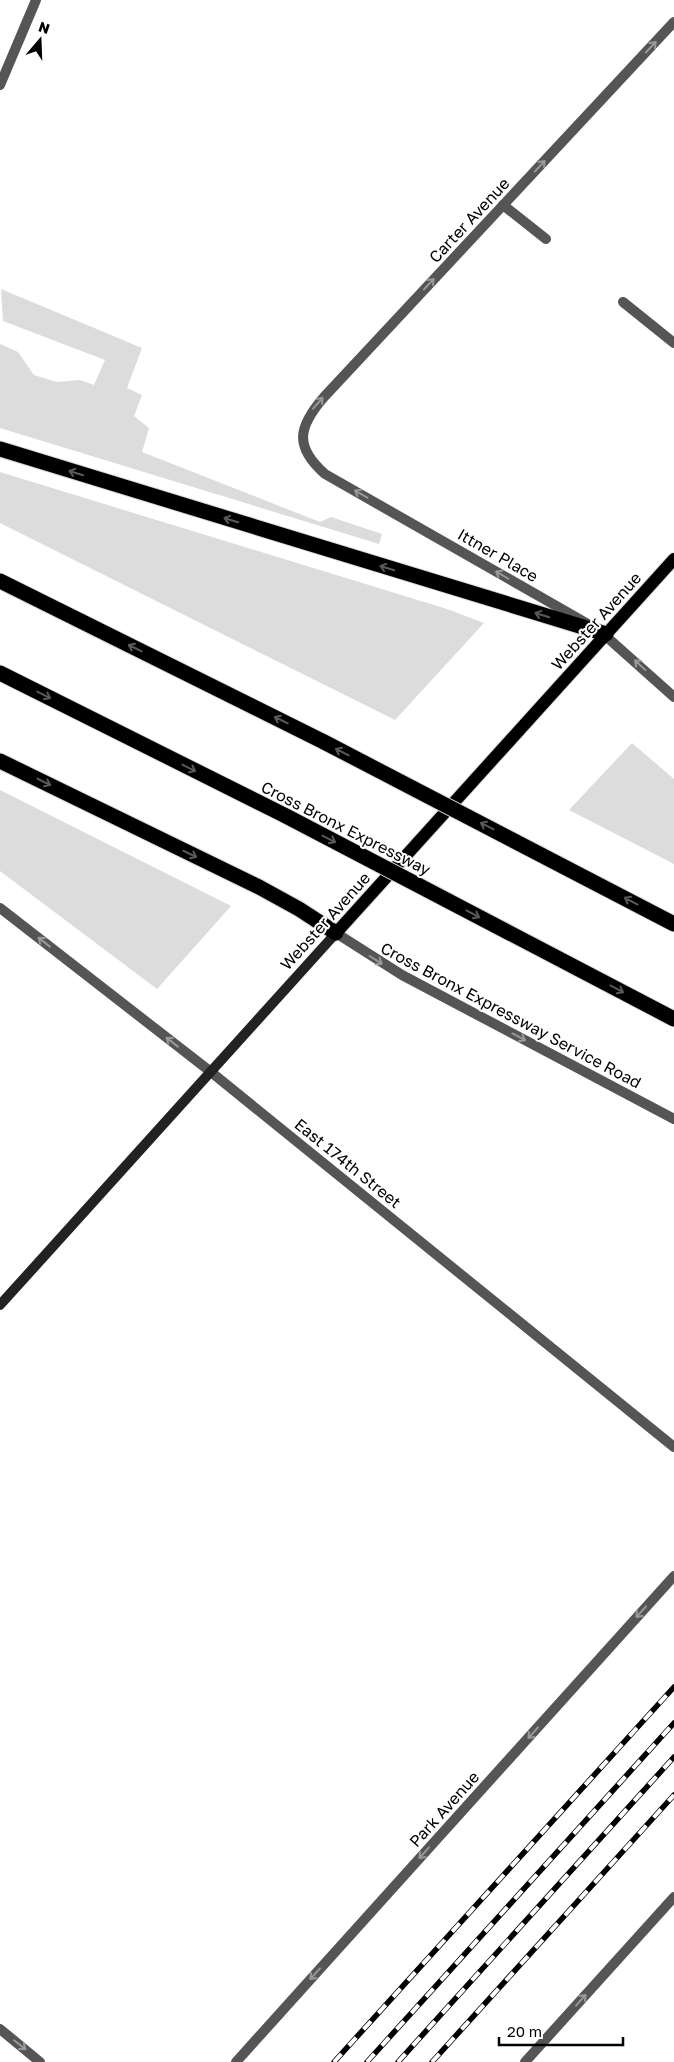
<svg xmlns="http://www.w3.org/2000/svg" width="674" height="2062" font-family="'Golos Text',sans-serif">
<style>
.green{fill:#dcdcdc}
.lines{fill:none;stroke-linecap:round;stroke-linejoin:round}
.primary-casing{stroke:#dbdbdb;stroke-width:14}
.highway-casing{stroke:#dbdbdb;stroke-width:17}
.lane{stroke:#555;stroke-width:10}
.street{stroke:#555;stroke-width:10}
.secondary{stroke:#222;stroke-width:10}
.primary{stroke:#000;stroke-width:12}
.highway{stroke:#000;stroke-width:15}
.rail-casing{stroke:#000;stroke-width:5.5}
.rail{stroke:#fff;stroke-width:4;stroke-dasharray:11;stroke-linecap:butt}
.highway-bridge-casing{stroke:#dbdbdb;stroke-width:17;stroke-linecap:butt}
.highway-bridge{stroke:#000;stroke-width:15}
.oneway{stroke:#999}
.oneway2{stroke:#595959}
.labels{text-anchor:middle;stroke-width:4;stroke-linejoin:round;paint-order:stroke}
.street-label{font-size:16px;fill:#000;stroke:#fff}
</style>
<rect width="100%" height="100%" fill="#fff"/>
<!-- green -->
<g class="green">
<polygon points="1,289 142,348 127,388 142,395 134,416 149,428 142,452 320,522 331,517 382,534 379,544 0,428 0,344 18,352 34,375 57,382 80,380 94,385 105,360 3,321"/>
<polygon points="0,472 447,609 484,623 395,720 0,523"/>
<polygon points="632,743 674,779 674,864 569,810"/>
<polygon points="0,790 231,906 157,989 0,871"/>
</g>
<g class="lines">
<!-- primary casing -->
<g class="primary-casing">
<polyline id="primary" points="336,933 674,559"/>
</g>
<!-- highway casing -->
<g class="highway-casing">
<g id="highway">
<polyline points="0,449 606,634"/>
<polyline points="0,581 324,742"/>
<polyline points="0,673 286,816"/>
<polyline points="0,761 259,887 299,909 336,933"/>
</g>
</g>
<!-- lane -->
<g class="lane">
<polyline points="503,205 546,239"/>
<polyline points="623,302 674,343"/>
</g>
<!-- street -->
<g class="street">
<polyline points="0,85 36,0"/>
<path d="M588,624L325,474C293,446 299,426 324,397L674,22"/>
<polyline points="600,631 674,697"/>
<polyline points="0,908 211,1072 674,1447"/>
<polyline points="336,933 402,975 674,1119"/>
<polyline points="0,2029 40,2062"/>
<polyline points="236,2062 674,1576"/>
<polyline points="525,2062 674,1897"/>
</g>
<!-- secondary -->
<polyline class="secondary" points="0,1305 336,933"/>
<!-- primary -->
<use href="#primary" class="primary"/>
<!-- highway -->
<use href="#highway" class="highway"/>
<!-- rail casing -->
<g class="rail-casing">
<g id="rail">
<polyline points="334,2062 674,1687"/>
<polyline points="367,2062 674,1723"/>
<polyline points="398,2062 674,1757"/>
<polyline points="432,2062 674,1795"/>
</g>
</g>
<!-- rail -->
<use href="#rail" class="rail"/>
<!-- highway-bridge casing -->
<g class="highway-bridge-casing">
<g id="highway-bridge">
<polyline points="324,742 674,924"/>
<polyline points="286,816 674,1019"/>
</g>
</g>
<!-- highway-bridge -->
<use href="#highway-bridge" class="highway-bridge"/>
</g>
<!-- one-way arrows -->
<defs><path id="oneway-shaft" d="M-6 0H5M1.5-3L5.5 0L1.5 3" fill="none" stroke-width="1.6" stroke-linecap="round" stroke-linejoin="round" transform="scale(1.25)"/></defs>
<g class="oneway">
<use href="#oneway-shaft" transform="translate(651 47) rotate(-47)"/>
<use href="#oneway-shaft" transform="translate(540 166) rotate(-47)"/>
<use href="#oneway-shaft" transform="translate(429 284) rotate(-47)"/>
<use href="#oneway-shaft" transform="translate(318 403) rotate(-49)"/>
<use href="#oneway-shaft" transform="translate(361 494) rotate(-150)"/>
<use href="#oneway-shaft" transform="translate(502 575) rotate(-150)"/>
<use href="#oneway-shaft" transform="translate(640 665) rotate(-137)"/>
<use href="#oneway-shaft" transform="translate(44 942) rotate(-142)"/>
<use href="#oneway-shaft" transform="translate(376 960) rotate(32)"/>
<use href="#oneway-shaft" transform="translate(519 1037) rotate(28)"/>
<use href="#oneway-shaft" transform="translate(172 1042) rotate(-142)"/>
<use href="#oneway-shaft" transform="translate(641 1612) rotate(132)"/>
<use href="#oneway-shaft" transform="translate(533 1733) rotate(132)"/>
<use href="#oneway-shaft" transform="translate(424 1853) rotate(132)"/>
<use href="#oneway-shaft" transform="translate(315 1974) rotate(132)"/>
<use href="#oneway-shaft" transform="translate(581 2000) rotate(-48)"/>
<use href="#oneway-shaft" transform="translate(20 2045) rotate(39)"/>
</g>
<g class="oneway2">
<use href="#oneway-shaft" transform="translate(76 473) rotate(-163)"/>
<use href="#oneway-shaft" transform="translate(231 520) rotate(-163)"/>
<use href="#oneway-shaft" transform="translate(387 568) rotate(-163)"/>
<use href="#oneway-shaft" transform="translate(542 615) rotate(-163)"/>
<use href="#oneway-shaft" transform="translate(135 648) rotate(-154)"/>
<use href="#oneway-shaft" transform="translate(44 695) rotate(27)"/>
<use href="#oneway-shaft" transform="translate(281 720) rotate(-154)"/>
<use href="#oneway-shaft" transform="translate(342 752) rotate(-153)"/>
<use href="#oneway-shaft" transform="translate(189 768) rotate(27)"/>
<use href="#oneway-shaft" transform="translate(44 782) rotate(26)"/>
<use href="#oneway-shaft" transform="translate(487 826) rotate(-153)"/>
<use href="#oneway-shaft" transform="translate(329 839) rotate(27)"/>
<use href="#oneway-shaft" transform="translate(190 854) rotate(26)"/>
<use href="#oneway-shaft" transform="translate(631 901) rotate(-152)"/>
<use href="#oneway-shaft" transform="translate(473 914) rotate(28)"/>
<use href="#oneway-shaft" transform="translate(617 989) rotate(28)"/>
</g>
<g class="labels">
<!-- street labels -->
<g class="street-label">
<text transform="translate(469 220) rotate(-47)" y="6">Carter Avenue</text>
<text transform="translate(498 555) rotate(30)" y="6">Ittner Place</text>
<text transform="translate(596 621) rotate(-48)" y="6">Webster Avenue</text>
<text transform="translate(346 828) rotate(27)" y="6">Cross Bronx Expressway</text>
<text transform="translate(325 921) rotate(-48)" y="6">Webster Avenue</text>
<text transform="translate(511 1015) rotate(28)" y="6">Cross Bronx Expressway Service Road</text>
<text transform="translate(348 1163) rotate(39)" y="6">East 174th Street</text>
<text transform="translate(444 1809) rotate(-48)" y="6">Park Avenue</text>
</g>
</g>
<!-- north arrow -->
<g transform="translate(40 40) rotate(19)" stroke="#ffffff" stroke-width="4" paint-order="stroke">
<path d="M0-4L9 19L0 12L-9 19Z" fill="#000000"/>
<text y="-8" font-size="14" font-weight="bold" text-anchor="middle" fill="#000000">N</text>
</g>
<!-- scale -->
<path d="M499 2037v8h124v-8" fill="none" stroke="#000000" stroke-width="2.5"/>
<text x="507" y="2037" font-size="15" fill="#000000" stroke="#ffffff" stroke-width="4" paint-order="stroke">20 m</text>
</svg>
